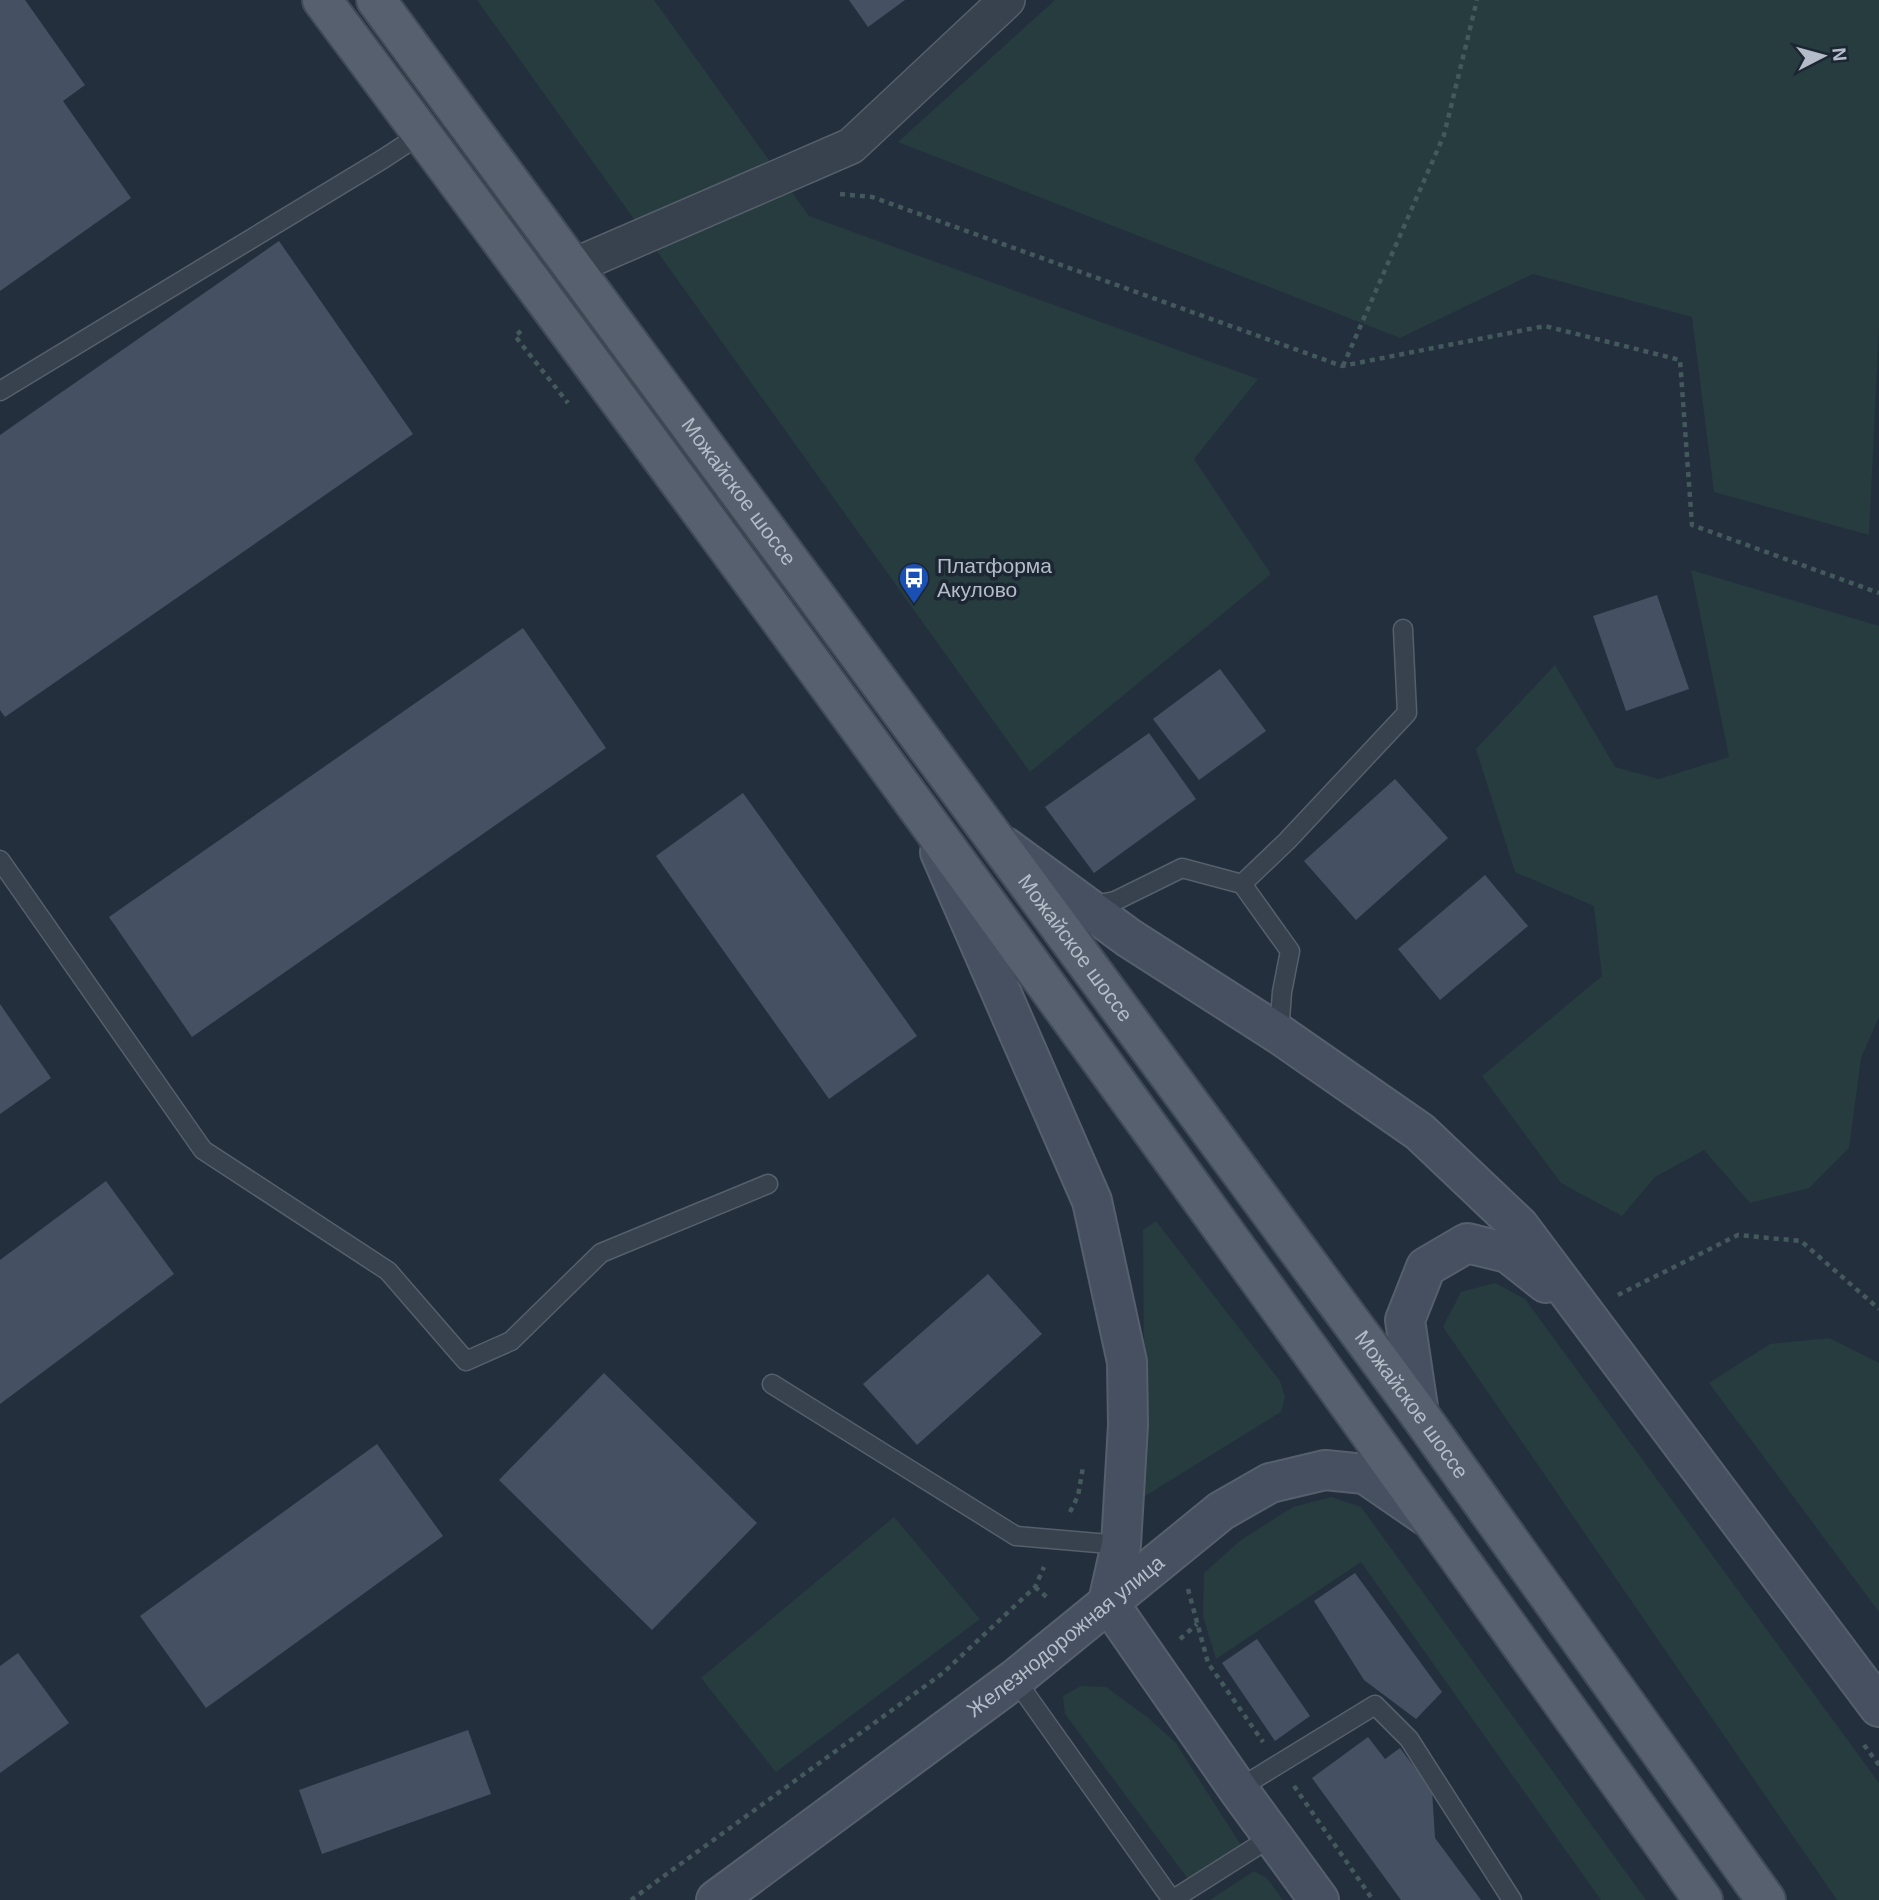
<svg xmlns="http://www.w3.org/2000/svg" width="1879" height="1900" font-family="Helvetica,sans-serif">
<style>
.green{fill:#263c3f}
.building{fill:#455162}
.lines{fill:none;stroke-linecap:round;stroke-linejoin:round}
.lane-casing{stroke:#565f6c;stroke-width:21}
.street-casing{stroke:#565f6c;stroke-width:38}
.secondary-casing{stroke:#565f6c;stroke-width:42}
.primary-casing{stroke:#414a57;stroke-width:42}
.path{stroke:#44595c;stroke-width:4.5;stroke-dasharray:5 5;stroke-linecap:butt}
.lane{stroke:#38414e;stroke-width:18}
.street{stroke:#38414e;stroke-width:35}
.secondary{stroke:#465061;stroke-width:38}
.primary{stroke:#56606e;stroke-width:38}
.labels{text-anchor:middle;stroke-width:7;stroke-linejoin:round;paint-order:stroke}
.street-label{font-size:21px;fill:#b4bcc9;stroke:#1d2633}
.poi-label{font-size:21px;fill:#b4bcc9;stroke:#1d2633;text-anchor:start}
</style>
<rect width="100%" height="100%" fill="#242f3e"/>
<!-- green -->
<g class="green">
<polygon points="477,0 654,0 809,216 1258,379 1194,459 1271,574 1030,772"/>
<polygon points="1055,0 1879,0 1879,327 1869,535 1714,492 1692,317 1533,274 1400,338 898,142"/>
<polygon points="1691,570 1879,626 1879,1017 1861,1058 1849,1148 1809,1188 1750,1203 1704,1150 1655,1177 1622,1216 1561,1183 1482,1076 1602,976 1594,906 1515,872 1476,749 1555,665 1615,767 1659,779 1729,757"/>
<polygon points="1156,1221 1280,1381 1285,1397 1281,1412 1145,1496 1143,1230"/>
<polygon points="1495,1283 1525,1299 1879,1783 1879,1900 1837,1900 1443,1327 1461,1292"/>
<polygon points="1829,1338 1879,1363 1879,1612 1709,1383 1770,1344"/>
<polygon points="1331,1497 1361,1507 1646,1900 1601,1900 1361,1562 1216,1659 1203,1616 1204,1573 1241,1540 1293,1507"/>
<polygon points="894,1517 980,1619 776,1772 701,1678"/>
<polygon points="1081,1686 1106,1687 1147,1717 1175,1742 1244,1850 1194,1887 1065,1714 1063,1696"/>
<polygon points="1254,1871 1267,1878 1283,1900 1210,1900"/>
</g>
<!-- building -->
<g class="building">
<polygon points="0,0 25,0 85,85 63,101 131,198 0,291"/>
<polygon points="849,0 905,0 868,27"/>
<polygon points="279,241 413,434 5,717 0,710 0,435"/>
<polygon points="1657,595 1689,689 1626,711 1593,616"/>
<polygon points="523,628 606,748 192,1037 109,917"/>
<polygon points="1220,669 1266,731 1199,780 1153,719"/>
<polygon points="1149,733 1196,799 1094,873 1045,807"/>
<polygon points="1395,779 1448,838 1356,920 1304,861"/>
<polygon points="743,793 917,1036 829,1099 656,856"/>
<polygon points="1485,875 1528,926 1440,1000 1398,949"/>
<polygon points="0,1004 51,1078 0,1114"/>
<polygon points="106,1181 174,1274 0,1404 0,1260"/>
<polygon points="988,1274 1042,1334 917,1445 863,1384"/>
<polygon points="604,1373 757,1523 652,1630 499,1480"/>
<polygon points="377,1444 443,1536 206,1708 140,1616"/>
<polygon points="1355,1573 1442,1692 1416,1719 1364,1680 1314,1601"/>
<polygon points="1257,1639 1310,1716 1275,1741 1222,1663"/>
<polygon points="18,1653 69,1723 0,1773 0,1666"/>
<polygon points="468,1730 491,1794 322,1854 299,1790"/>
<polygon points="1368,1737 1385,1759 1400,1748 1432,1790 1435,1838 1481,1900 1401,1900 1312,1778"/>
</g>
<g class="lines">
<!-- lane casing -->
<g class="lane-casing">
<g id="lane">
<polyline points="0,391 383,159 421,134"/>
<polyline points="0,860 203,1150 388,1271 466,1361 511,1341 601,1253 768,1184"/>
<polyline points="1242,884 1287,841 1407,713 1403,629"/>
<polyline points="1089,906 1115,901 1182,868 1242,884 1290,951 1282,992 1279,1034"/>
<polyline points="772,1384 1016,1536 1121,1545"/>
<polyline points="1015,1679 1172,1900 1273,1836"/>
<polyline points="1238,1789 1375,1705 1409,1739 1512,1900"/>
</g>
</g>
<!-- street casing -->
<g class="street-casing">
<polyline id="street" points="572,267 851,146 1007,0"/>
</g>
<!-- secondary casing -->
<g class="secondary-casing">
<g id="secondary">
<polyline points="1005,847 1129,938 1279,1034 1420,1132 1519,1226 1879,1707"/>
<polyline points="940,852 1092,1201 1127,1362 1128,1425 1121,1545 1108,1602 1238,1789 1319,1900"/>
<polyline points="1419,1414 1405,1320 1426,1267 1467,1243 1508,1253 1546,1283"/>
<path id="s1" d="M716,1900L1015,1679L1221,1511L1270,1483L1325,1470L1365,1474L1429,1518"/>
</g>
</g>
<!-- primary casing -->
<g class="primary-casing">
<g id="primary">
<path d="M322,0C791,627 1249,1262 1703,1900"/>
<path id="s2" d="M376,0L1419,1414L1766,1900"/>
</g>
</g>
<!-- path -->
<g class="path">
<polyline points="840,194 872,197 1342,366 1545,326 1680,360 1692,525 1879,593"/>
<polyline points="521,331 515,336 568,403"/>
<polyline points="1343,366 1444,135 1477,0"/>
<polyline points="1618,1295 1738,1235 1801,1241 1879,1309"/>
<polyline points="1070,1512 1078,1496 1083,1467"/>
<polyline points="1035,1587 1050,1600"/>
<polyline points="1188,1589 1208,1663 1263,1742"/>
<polyline points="1180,1639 1197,1624"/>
<polyline points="1864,1745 1879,1765"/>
<polyline points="1294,1786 1373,1900"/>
<polyline points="631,1900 943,1673 1035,1587 1044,1567"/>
</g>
<!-- lane -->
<use href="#lane" class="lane"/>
<!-- street -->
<use href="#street" class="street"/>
<!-- secondary -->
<use href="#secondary" class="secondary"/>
<!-- primary -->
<use href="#primary" class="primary"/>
</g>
<!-- icons -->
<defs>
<g id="bus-pin" transform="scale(1.575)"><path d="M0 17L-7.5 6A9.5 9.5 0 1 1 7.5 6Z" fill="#1a4fb4" stroke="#1d2633"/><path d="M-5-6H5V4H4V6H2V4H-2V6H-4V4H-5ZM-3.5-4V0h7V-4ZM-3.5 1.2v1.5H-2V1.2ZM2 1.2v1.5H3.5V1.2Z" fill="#fff"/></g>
</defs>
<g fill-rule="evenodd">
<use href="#bus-pin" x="914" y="578"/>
</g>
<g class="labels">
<!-- street labels -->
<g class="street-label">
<text dy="7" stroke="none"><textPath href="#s2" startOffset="611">Можайское шоссе</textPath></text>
<text dy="7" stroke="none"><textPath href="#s2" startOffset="1178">Можайское шоссе</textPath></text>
<text dy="7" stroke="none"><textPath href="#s2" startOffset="1745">Можайское шоссе</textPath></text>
<text dy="7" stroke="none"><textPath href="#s1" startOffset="438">Железнодорожная улица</textPath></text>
</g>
<!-- poi labels -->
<g class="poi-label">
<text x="937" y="573">Платформа<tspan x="937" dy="24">Акулово</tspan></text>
</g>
</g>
<!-- north arrow -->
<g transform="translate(1823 56) rotate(84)" stroke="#1d2633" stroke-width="5" paint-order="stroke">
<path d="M0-5L12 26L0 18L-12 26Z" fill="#b4bcc9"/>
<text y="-10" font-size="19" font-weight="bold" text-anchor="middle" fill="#b4bcc9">N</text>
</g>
</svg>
